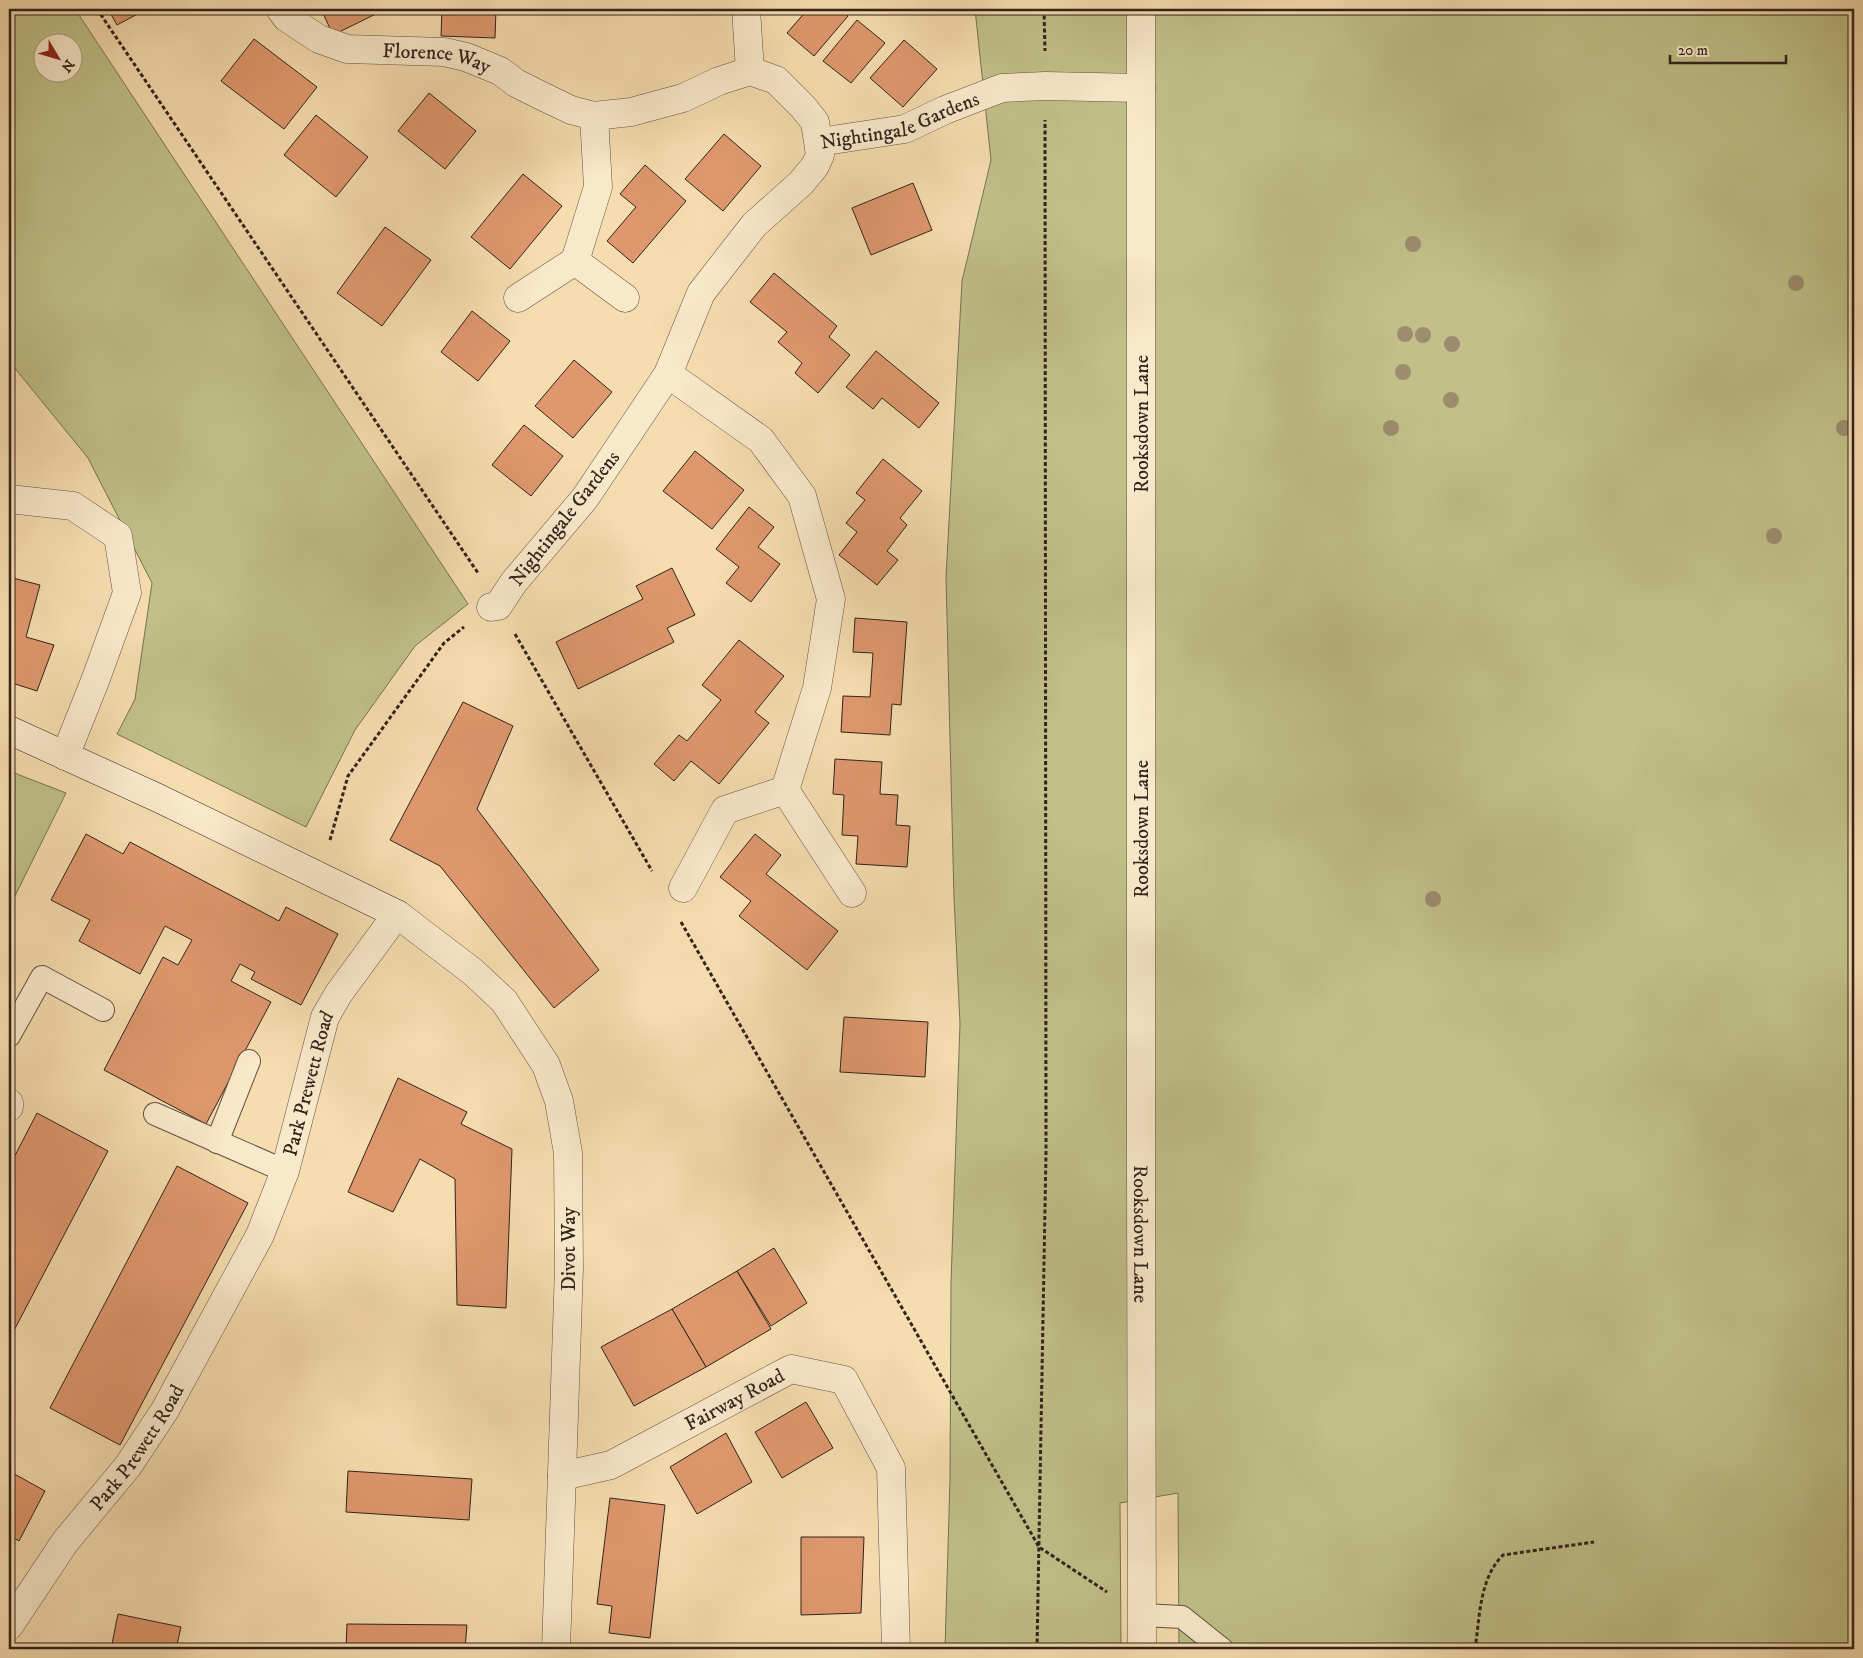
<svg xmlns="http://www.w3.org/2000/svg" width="1863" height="1658" font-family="'IM FELL DW Pica',serif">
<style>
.green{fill:#c0c088;stroke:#787252;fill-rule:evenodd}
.building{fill:#df986e;stroke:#31231d}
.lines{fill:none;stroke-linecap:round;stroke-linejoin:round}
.lane-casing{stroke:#625242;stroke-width:24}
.street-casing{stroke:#625242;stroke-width:29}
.secondary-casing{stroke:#31231d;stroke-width:29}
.path{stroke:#31231d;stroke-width:3;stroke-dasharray:4 2.5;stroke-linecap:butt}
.lane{stroke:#f9e9cb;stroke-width:22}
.street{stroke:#f9e9cb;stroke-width:28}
.secondary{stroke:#f9e9cb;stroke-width:28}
.tree{fill:#9d8c6e}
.labels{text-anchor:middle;stroke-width:4;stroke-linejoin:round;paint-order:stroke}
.street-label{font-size:20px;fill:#31231d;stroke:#f9e9cb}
</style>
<rect width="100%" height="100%" fill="#f6ddaf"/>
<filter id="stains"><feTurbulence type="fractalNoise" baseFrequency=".004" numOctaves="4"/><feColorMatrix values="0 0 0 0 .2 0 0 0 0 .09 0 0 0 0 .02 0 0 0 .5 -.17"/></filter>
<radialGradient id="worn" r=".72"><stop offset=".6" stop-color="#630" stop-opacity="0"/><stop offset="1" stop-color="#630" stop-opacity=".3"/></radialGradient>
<!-- green -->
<g class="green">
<path d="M9,9H75L468,604L415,646L355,730L306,827L117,734L135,699L152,583L88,458L9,361ZM42,42H72V72H42Z"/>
<polygon points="975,9 1854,9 1854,1649 1179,1649 1178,1493 1120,1503 1121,1649 945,1649 950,1480 951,1282 960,1024 954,898 946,577 962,281 991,160"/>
<polygon points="9,771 66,793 9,908"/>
</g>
<!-- building -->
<g class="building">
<polygon points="108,9 147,9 117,25"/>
<polygon points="321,9 386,9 333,35"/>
<polygon points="442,9 496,9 495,38 441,36"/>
<polygon points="808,9 840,9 848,16 814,56 787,33"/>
<polygon points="857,20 885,43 851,83 823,61"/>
<polygon points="254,39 317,87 284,129 221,81"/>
<polygon points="904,40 937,69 903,107 870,78"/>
<polygon points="429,93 476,131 445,169 398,131"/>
<polygon points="316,115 368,157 336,197 284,155"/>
<polygon points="724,134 761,166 723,211 685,179"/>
<polygon points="645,165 686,201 633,263 607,241 636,207 620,194"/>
<polygon points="523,174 562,206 510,269 471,237"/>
<polygon points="913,183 932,230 871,255 852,208"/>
<polygon points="385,227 431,260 382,326 337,293"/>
<polygon points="774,273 837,326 829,337 850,355 818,393 795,373 802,363 778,342 787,332 750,302"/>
<polygon points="472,311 510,341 478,381 441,352"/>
<polygon points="876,351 939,403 919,428 882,398 873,409 846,387"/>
<polygon points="574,360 612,392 573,438 535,406"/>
<polygon points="524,425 563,456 531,496 492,465"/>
<polygon points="695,451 744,490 712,529 663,491"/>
<polygon points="883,459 922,491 900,518 907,525 887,551 898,560 877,585 839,555 857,532 846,523 865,500 856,493"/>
<polygon points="749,507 774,527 758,547 780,564 751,602 726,583 739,567 716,549"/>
<polygon points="672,568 695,615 667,628 674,642 578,689 556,642 643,599 636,586"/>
<polygon points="9,577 40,585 26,637 54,645 37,691 9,682"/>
<polygon points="855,618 907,622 901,705 892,704 890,735 841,732 843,696 870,697 873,653 853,652"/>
<polygon points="739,640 784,676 755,712 769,723 719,784 691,761 674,781 654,764 679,735 687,741 721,700 702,685"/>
<polygon points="463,702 513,726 477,809 599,970 554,1008 440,866 390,840"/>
<polygon points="835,759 882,762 880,794 898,795 896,825 910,826 907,867 856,864 858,836 842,835 844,795 833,794"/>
<polygon points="86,834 123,854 130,842 279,921 286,907 338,934 301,1005 251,979 255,972 240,964 231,981 271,1002 206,1124 104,1070 163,957 178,965 192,940 165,926 140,974 79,941 90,920 51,900"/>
<polygon points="755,834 781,855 766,874 838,931 807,970 739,916 751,901 720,877"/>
<polygon points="844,1017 928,1022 925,1077 840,1072"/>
<polygon points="398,1078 467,1112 461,1124 512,1149 506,1308 457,1305 455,1179 420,1159 393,1212 348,1192"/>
<polygon points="37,1113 108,1151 9,1340 9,1167"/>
<polygon points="177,1166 248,1203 120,1445 50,1408"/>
<polygon points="774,1248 807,1303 771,1326 737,1271"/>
<polygon points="737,1271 771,1329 706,1367 672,1309"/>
<polygon points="672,1309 706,1367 634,1406 601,1347"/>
<polygon points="806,1402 833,1448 782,1478 755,1432"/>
<polygon points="726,1433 752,1482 697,1514 670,1467"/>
<polygon points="9,1471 45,1491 19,1541 9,1535"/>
<polygon points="348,1471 472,1479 469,1520 346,1512"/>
<polygon points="610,1498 665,1505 650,1638 609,1633 612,1606 597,1604"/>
<polygon points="801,1537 864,1537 861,1613 801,1615"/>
<polygon points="118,1614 181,1627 176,1649 111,1649"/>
<polygon points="347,1624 467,1625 465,1649 346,1649"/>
<polygon points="74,1643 103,1649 72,1649"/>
</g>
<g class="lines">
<!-- lane casing -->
<g class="lane-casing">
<g id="lane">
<polyline points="9,1036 42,977 103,1010"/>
<polyline points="155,1114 285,1171"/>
<polyline points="217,1142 249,1061"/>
<polyline points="1142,1615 1182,1617 1222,1649"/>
</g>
</g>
<!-- street casing -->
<g class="street-casing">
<g id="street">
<path id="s1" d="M280,9L287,18L319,39L347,49L444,52L466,57L500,71L516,83L542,96L571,110L594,116L631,112L683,98L719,81L750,71L776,80L803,107L815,122L820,155L815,166L801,183L754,225L701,293L668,374L585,498L514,582L498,606L491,607"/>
<polyline points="746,9 750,71"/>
<path id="s2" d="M1141,9V1168L1142,1649"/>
<path id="s3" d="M819,142L905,129L945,110L1002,88L1045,86L1141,88"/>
<polyline points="575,261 598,187 594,116"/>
<polyline points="518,298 575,261 625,298"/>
<polyline points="668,374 761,440 802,496 831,599 817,688 785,790"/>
<polyline points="9,499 73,506 118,536 127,593 95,681 65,756"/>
<polyline points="785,790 852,893"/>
<polyline points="683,888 725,810 785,790"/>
<polyline points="9,1103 9,1107"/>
<path id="s4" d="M562,1476L611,1465L791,1369L844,1380L891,1468L896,1649"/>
<path id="s5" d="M9,1626L65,1542L128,1466L165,1410L260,1235L285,1171L325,1017L339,993L397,914L473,972L504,1001L546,1065L559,1101L568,1153L569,1268L556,1649"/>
</g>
</g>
<!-- secondary casing -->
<g class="secondary-casing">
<polyline id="secondary" points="9,730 158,798 397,914"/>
</g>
<!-- path -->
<g class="path">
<polyline points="97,9 478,573"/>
<polyline points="1044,9 1045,51"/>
<polyline points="515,634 652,871"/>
<polyline points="330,840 348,776 444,643 464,627"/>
<polyline points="681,922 1039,1547 1107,1592"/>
<polyline points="1037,1649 1046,1153 1045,120"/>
<path d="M1475,1649C1480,1617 1479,1579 1503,1555L1594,1542"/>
</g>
<!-- lane -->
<use href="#lane" class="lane"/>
<!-- street -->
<use href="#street" class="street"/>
<!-- secondary -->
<use href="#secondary" class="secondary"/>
</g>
<!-- trees -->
<g class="tree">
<circle cx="1413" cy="244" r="8"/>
<circle cx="1796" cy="283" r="8"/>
<circle cx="1405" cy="334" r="8"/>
<circle cx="1423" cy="335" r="8"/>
<circle cx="1452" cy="344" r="8"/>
<circle cx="1403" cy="372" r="8"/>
<circle cx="1451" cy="400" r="8"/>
<circle cx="1391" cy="428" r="8"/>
<circle cx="1844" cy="428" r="8"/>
<circle cx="1774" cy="536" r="8"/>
<circle cx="1433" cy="899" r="8"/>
</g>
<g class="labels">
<!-- street labels -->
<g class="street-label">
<text dy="7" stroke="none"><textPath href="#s1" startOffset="170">Florence Way</textPath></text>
<text dy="7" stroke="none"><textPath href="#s3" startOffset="84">Nightingale Gardens</textPath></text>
<text transform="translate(1141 424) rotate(-90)" y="7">Rooksdown Lane</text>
<text transform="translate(564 518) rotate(-52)" y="7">Nightingale Gardens</text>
<text transform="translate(1141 829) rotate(-90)" y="7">Rooksdown Lane</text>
<text dy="7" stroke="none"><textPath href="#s5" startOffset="625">Park Prewett Road</textPath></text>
<text dy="7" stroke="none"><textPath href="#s2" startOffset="1225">Rooksdown Lane</textPath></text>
<text transform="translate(568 1249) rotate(-90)" y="7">Divot Way</text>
<text dy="7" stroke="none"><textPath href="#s4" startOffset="190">Fairway Road</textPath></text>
<text dy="7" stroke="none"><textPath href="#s5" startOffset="220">Park Prewett Road</textPath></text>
</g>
</g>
<!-- margin -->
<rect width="1863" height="1658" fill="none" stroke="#f6ddaf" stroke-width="30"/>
<rect x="10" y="10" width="1843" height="1638" fill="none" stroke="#31231d" stroke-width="2.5"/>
<rect x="15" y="15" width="1833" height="1628" fill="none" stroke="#31231d"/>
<!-- north arrow -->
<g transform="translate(58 58) rotate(128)"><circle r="24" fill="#f9e9cb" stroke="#a99a85"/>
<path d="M0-4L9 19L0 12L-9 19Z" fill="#8f2418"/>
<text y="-8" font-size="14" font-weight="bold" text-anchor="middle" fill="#31231d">N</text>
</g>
<!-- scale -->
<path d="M1670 55v8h116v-8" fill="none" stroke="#31231d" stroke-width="2.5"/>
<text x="1678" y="55" font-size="15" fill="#31231d" stroke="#f9e9cb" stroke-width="4" paint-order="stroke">20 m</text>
<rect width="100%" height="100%" filter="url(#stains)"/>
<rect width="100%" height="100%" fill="url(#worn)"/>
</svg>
